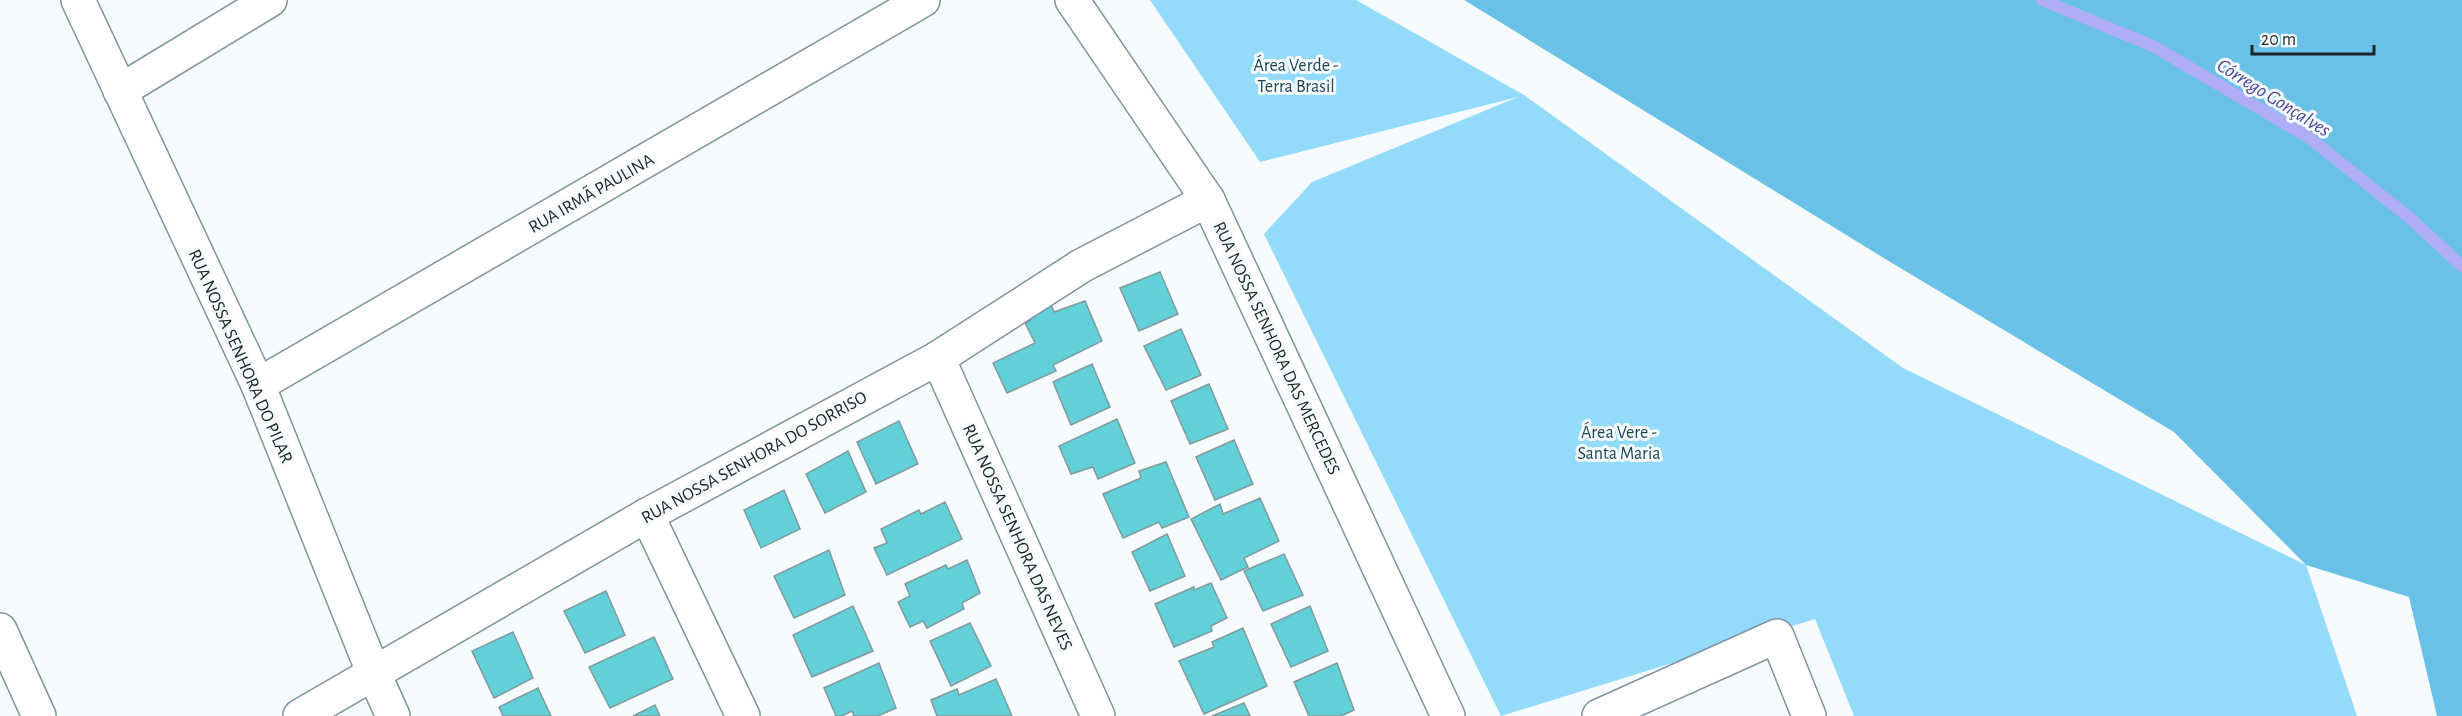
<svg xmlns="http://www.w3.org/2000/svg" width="2462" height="716" font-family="'Alegreya Sans',sans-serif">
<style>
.green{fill:#94dafb}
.forest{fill:#6ac1e8}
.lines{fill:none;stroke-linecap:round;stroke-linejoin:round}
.stream{stroke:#aeadf5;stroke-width:12}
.building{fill:#61d0d8;stroke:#819b9d;stroke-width:1.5}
.street-casing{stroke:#7e949f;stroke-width:36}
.street{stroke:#fff;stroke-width:33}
.labels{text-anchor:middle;stroke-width:6;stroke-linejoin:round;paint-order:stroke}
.park-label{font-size:18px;fill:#1e4556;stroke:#f6fbfd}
.street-label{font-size:18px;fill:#1c2529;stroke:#f6fbfd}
.water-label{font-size:20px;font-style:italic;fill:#4d4598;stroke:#f6fbfd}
</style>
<rect width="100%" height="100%" fill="#f6fbfd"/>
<!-- green -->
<polygon class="green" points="1150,0 1356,0 1524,95 1903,368 2306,565 2357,716 1854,716 1815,619 1501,716 1264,234 1312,182 1518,97 1260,162"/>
<!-- forest -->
<polygon class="forest" points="1464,0 2462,0 2462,716 2437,716 2409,597 2306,565 2174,432 1887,260"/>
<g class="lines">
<!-- stream -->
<polyline class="stream" points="2042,0 2153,46 2308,137 2410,218 2462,266"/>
</g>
<!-- building -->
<g class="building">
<polygon points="1160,272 1178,314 1139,331 1120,288"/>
<polygon points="1049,299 1054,312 1085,301 1102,341 1053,365 1056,371 1007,393 993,363 1035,343 1025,323 1030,321 1025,311"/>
<polygon points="1181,329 1201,375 1166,390 1144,346"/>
<polygon points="1092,364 1110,407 1071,425 1053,382"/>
<polygon points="1209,384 1228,429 1190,444 1171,401"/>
<polygon points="1117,419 1135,463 1098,479 1093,467 1071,474 1059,446"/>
<polygon points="899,421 918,464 876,484 857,442"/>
<polygon points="1234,440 1253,484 1215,500 1196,457"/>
<polygon points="848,451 866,492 825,513 806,474"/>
<polygon points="1166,462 1189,517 1162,528 1159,522 1123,538 1103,494 1141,478 1139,471"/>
<polygon points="784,490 800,529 761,548 744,510"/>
<polygon points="1260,498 1279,541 1244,558 1248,567 1221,580 1191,519 1220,504 1223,514"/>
<polygon points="945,502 962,539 887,575 874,548 887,543 881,529 919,510 921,514"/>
<polygon points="1167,534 1185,576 1150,591 1132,552"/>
<polygon points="829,550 845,595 794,618 774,576"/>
<polygon points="1284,554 1303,595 1263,611 1244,571"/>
<polygon points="967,560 980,593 962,603 964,609 927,628 923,621 910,627 898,602 910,596 905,584 946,565 948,569"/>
<polygon points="1211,583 1227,618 1211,626 1212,631 1174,647 1155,604 1194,587 1194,590"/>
<polygon points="606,591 625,635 585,653 564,611"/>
<polygon points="853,606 873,651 812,677 793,635"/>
<polygon points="1310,606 1328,651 1291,667 1271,624"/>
<polygon points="970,623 991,666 951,686 930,641"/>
<polygon points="1243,628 1267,686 1204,714 1179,661 1214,647 1212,642"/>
<polygon points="513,632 533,678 494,698 472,651"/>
<polygon points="654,637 673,679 610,708 589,667"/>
<polygon points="879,663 896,708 878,716 854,716 852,711 842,716 836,716 824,688"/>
<polygon points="1337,663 1354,710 1341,716 1309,716 1294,682"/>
<polygon points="996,679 1012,716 937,716 931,700 957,689 959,695"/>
<polygon points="538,688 551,716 503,716 499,707"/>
<polygon points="1244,703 1250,716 1212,716"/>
<polygon points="655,705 660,716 633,716"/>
</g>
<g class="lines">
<!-- street casing -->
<g class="street-casing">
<g id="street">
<polyline points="78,0 258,385 374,674 393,716"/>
<polyline points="1072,0 1208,200 1448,716"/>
<polyline points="120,91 270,0"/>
<polyline points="938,358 1098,716"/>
<polyline points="258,385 923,0"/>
<polyline points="647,515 743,716"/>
<polyline points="0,630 39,716"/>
<polyline points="300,716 647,515 938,358 1081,266 1208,200"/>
<polyline points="1599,716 1777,636 1809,716"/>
</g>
</g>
<!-- street -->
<use href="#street" class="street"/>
</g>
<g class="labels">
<!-- park labels -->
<g class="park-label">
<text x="1296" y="71">Área Verde -<tspan x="1296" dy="21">Terra Brasil</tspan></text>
<text x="1619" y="438">Área Vere -<tspan x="1619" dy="21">Santa Maria</tspan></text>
</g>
<!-- street labels -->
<g class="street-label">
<text transform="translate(591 193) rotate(-30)" y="6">RUA IRMÃ PAULINA</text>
<text transform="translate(1277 348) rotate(65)" y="6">RUA NOSSA SENHORA DAS MERCEDES</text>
<text transform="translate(241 356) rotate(66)" y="6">RUA NOSSA SENHORA DO PILAR</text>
<text transform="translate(754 457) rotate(-29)" y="6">RUA NOSSA SENHORA DO SORRISO</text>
<text transform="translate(1018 537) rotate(66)" y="6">RUA NOSSA SENHORA DAS NEVES</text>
</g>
<!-- water labels -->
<g class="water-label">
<text transform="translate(2274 97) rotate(32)" y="7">Córrego Gonçalves</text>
</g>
</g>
<!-- scale -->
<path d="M2252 45v9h122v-9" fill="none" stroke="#1c2529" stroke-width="3"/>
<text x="2261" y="45" font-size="18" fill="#1c2529" stroke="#f6fbfd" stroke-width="4.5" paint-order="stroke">20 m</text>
</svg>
